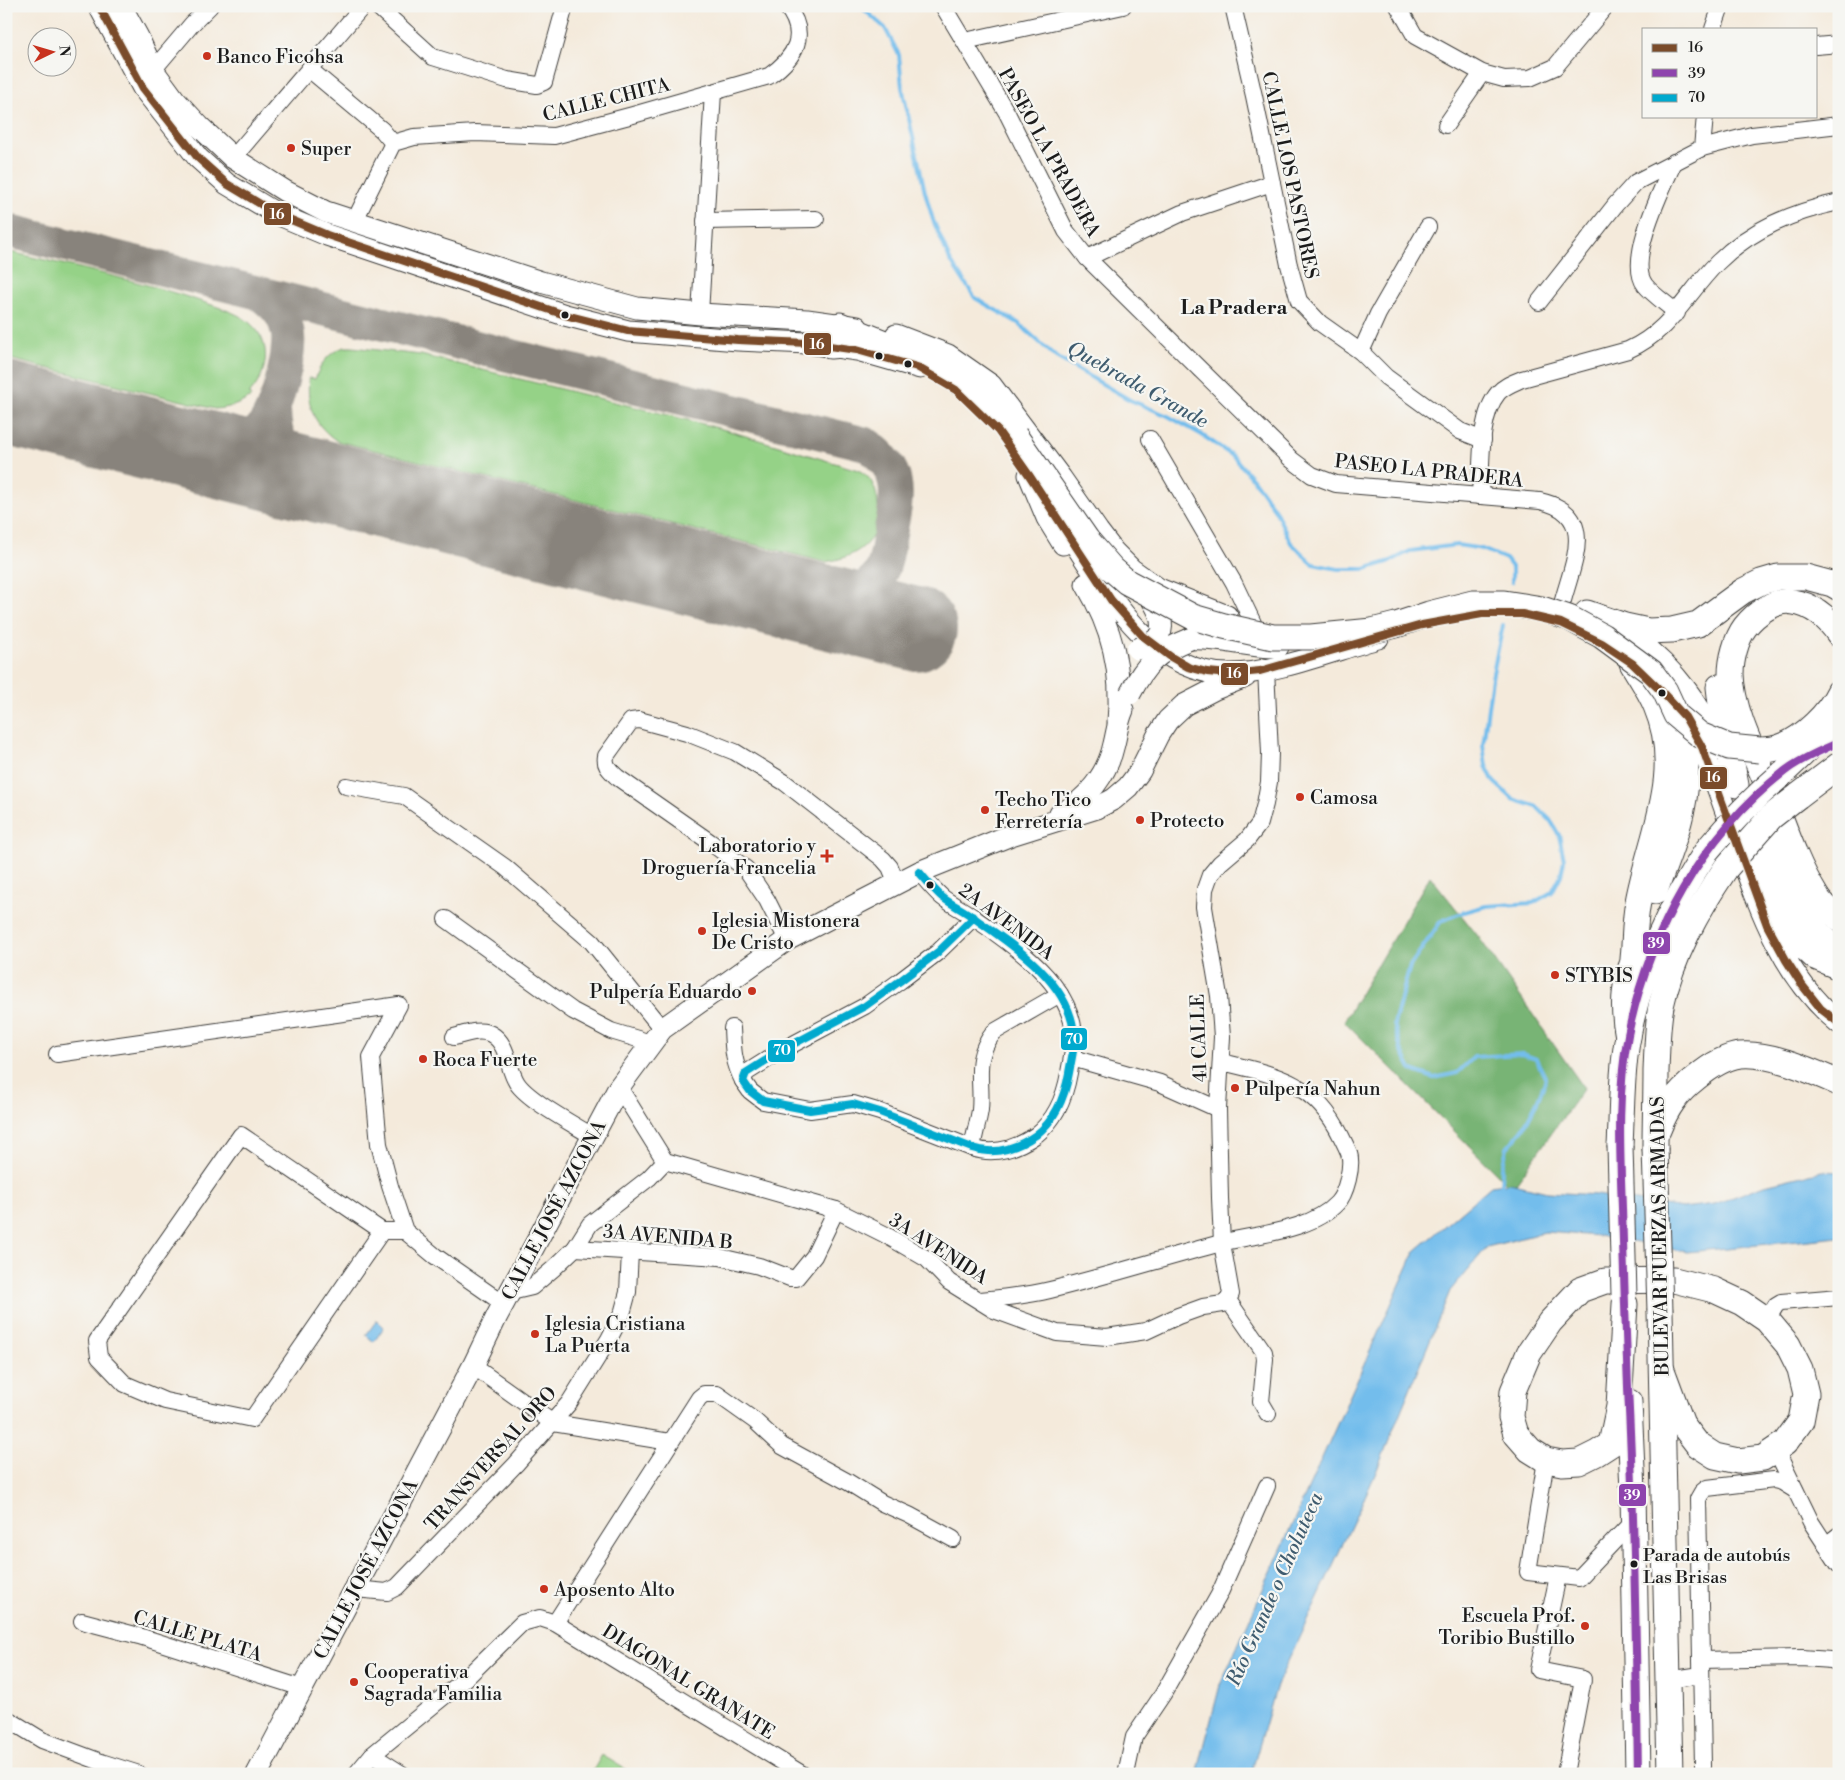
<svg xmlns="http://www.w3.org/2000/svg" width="1845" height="1780" font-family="'Libre Bodoni',serif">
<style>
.green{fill:#95d287;stroke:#587752}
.forest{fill:#78b474;stroke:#4a6848}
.water{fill:#73bdec;stroke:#486c84}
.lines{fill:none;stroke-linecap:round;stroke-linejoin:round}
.stream{stroke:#73bdec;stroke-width:4}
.taxiway{stroke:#88837c;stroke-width:34}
.runway{stroke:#88837c;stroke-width:84}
.minor-casing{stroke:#3c3b39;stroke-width:18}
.major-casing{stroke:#3c3b39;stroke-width:23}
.highway-casing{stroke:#3c3b39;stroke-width:27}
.minor{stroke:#fff;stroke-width:16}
.major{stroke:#fff;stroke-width:21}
.highway{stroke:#fff;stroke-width:25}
.major-bridge-casing{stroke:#3c3b39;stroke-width:23;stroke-linecap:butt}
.highway-bridge-casing{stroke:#3c3b39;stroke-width:27;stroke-linecap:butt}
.major-bridge{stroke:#fff;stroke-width:21}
.highway-bridge{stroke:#fff;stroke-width:25}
.bus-1-casing{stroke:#f6f6f2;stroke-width:11}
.bus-2-casing{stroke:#f6f6f2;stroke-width:11}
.bus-3-casing{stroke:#f6f6f2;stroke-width:11}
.bus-1{stroke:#7a4b2a;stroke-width:8}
.bus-2{stroke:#8e44ad;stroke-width:8}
.bus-3{stroke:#00a9ce;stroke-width:8}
.poi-dot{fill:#c8321e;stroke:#f6f6f2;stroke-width:2}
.bus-dot{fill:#1c1c1c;stroke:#f6f6f2;stroke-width:2}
.labels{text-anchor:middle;stroke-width:4.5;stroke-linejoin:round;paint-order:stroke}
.bus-label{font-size:18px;fill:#1c1c1c;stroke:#f6f6f2;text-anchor:start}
.poi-label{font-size:19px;fill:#1c1c1c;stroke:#f6f6f2;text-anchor:start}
.street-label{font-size:19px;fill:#1c1c1c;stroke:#f6f6f2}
.neighbourhood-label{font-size:20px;font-weight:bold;fill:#1c1c1c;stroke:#f6f6f2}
.water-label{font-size:20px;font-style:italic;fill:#3f5c6f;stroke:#f6f6f2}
.line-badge{stroke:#f6f6f2;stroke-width:2}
.badge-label{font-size:14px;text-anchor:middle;font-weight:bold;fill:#fff}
</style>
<rect width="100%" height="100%" fill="#f6f6f2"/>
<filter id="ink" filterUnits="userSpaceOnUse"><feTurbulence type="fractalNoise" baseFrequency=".02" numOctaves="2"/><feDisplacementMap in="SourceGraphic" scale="10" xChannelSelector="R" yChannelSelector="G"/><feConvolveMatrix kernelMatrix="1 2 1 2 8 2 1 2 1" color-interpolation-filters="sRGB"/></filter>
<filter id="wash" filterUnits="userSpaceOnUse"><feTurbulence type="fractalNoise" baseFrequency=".0096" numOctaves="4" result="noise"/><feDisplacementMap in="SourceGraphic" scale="20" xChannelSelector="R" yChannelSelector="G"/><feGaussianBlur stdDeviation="1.12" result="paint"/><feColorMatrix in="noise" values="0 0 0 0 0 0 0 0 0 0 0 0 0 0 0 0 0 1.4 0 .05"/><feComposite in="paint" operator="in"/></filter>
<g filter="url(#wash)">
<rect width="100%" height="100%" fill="#f4eadb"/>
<!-- green -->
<g class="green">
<path d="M6,251C74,267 143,281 209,304C223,309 242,314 253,326C273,346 267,375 249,394L251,397C239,405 229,408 215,409L6,358Z"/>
<path d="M344,347H352L421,355L672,416L726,430L858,470C873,477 877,491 878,507H882C878,542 858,557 825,562L337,441C314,425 306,406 309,378L315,379C321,363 328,353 344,347Z"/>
<polygon points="602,1755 633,1774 591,1774"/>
</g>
<!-- forest -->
<polygon class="forest" points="1430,876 1478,936 1584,1088 1512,1189 1344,1021"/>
<!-- water -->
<g class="water">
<polygon points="1822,1171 1839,1172 1839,1237 1687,1252 1599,1236 1545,1232 1487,1247 1450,1291 1374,1477 1277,1685 1251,1774 1197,1774 1220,1685 1415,1251 1491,1186 1510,1183 1547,1192 1597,1195 1683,1208 1715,1204 1765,1185"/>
<polygon points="377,1320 384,1327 374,1342 366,1335"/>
</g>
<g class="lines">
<!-- stream -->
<g class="stream">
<polyline points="860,6 885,28 899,55 902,87 925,192 933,220 950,260 975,298 1018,323 1056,357 1130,400 1168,416 1202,435 1233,456 1253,479 1275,510 1291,543 1313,564 1338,569 1365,569 1391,561 1410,551 1457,545 1482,549 1506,559 1512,567 1512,582"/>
<polyline points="1501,1188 1502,1168 1507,1148 1523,1129 1537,1102 1546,1079 1536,1059 1522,1054 1474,1057 1457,1073 1434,1078 1412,1070 1401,1050 1394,1024 1410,966 1441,921 1464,912 1486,906 1533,903 1552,892 1561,875 1564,860 1559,835 1550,820 1537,807 1513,799 1494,782 1486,766 1483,745 1492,678 1503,625"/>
</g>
<!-- taxiway -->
<g class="taxiway">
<path d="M6,230L866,444C906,472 897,497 889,539C887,551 886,567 878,576C858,597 842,602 814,604"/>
<path d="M274,410C275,447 287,460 316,480"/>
<path d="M213,454C228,449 248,442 260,430C276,414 293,350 287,329C283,312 272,303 259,293"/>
</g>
<!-- runway -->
<polyline class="runway" points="6,403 915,629"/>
</g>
</g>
<g filter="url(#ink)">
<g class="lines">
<!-- minor casing -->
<g class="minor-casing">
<g id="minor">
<polyline points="377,6 433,57 507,80 537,85 544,82 565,6"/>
<path d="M943,6L1007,113L1066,231L1087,258L1292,460L1312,475L1336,484L1540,501C1599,514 1572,564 1562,604"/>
<polyline points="1233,6 1254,96 1289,265 1299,301 1320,323 1361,352 1386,377 1412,396 1460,431 1483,440"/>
<polyline points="1398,6 1415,36 1482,73 1504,79 1530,78 1555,67 1606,6"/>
<polyline points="1713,29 1721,6"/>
<polyline points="965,41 1123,6"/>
<polyline points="1816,46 1839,44"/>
<polyline points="309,69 382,130 393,143"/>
<polyline points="153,70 192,24 210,6"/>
<polyline points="1446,125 1482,73"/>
<polyline points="1702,148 1705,116"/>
<polyline points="233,158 363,6"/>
<path d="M1674,162C1663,187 1626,260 1645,285C1653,295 1667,304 1677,313"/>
<polyline points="705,221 816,219"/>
<path d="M354,222L393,143L414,137L475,133L554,136L633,115L769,76C796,57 809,34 786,6"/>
<polyline points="1087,258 1182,213 1272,183"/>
<polyline points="1539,302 1616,204 1636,182 1702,148 1752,135 1839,125"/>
<polyline points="700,314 713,92"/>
<polyline points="1361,352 1378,314 1428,227"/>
<polyline points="1150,439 1234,583 1253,623"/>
<path d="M1480,496C1482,466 1478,417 1498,393C1504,386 1513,383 1522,379L1628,350C1672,330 1685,295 1717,263C1751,229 1793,212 1839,202"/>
<polyline points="346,786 404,796 505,867 592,942 662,1029"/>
<path d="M919,872C926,880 934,890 942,897C952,905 964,910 974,918C1013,945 1071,983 1074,1035C1075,1048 1071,1060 1069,1073C1065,1096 1055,1120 1036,1135C1017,1148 995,1156 972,1148L880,1112L853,1104L810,1110L763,1101L750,1091L743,1081L746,1073L784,1049L865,1006L900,981L938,952L974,917"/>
<polyline points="446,919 573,1011 611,1031 651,1043"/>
<path d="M787,940L767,900L746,869L710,842L617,777C610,770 604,766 606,756L631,721L639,720L687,733L735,752L784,782L883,859L890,867L897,884"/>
<path d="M732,1028C733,1050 733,1061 743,1081"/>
<path d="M454,1037C465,1034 480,1028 491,1034C509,1044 507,1068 517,1083C528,1100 573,1124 592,1136"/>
<polyline points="57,1054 399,1005 371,1057 379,1144 390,1186 405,1231 435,1256 504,1304"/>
<polyline points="1072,1058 1160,1083 1218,1109"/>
<polyline points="619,1087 665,1161 836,1210 884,1234 927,1259 949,1282 994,1310 1057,1333 1107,1337 1146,1331 1178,1316 1203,1307 1223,1304 1228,1300"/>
<path d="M972,1148C974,1136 978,1123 980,1110C983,1079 972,1060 994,1032L1060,994"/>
<polyline points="382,1231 241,1135 97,1341 99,1357 125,1384 165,1401 252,1419 382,1231 405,1231"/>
<polyline points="575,1248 720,1257 759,1266 790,1278 796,1278 814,1256 836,1210"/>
<polyline points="511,1292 532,1287 553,1269 575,1248 590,1224 649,1178 665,1161"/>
<path d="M979,1300C1002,1298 1026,1296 1050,1290C1107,1276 1164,1258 1221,1243C1257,1234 1311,1231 1337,1203C1346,1194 1353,1166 1349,1153C1347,1148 1344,1142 1341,1136C1315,1082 1276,1075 1222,1062"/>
<polyline points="1228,1300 1231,1294 1222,1243 1220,1198 1218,1109 1222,1037 1219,996 1204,907 1205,889 1210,875 1220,863 1247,840 1260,823 1265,804 1269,782 1270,753 1266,669"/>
<polyline points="1228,1300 1264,1352 1265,1359 1261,1402 1268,1414"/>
<polyline points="1767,1320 1776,1305 1781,1302 1839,1297"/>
<polyline points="473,1366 553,1423 670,1442"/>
<polyline points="1776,1450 1811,1522 1839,1565"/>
<polyline points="1546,1460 1528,1572 1579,1578 1634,1520"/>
<polyline points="1826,1545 1839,1535"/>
<polyline points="1558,1576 1538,1670 1583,1679 1565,1774"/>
<polyline points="355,1589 387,1592 397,1587 516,1464 569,1403 609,1339 622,1314 628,1292 630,1252"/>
<polyline points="82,1621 139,1636 302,1688"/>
<polyline points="555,1623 699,1398 704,1394 717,1394 755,1421 782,1446 848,1482 882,1503 909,1515 953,1539"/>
<polyline points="1701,1660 1802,1658 1831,1660 1839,1663"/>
<polyline points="1668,1680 1701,1675"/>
<polyline points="6,1718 42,1740 101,1762 139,1774"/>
<polyline points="372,1755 402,1774"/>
<polyline points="1703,1766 1698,1499 1702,1492 1707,1488 1774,1480 1782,1482 1795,1490"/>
<polyline points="356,1774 372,1755 464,1680 522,1623 540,1618 555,1623 802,1774"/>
<polyline points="1126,1774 1134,1737 1163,1694 1219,1595 1267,1486"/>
</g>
</g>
<!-- major casing -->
<g class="major-casing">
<g id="major">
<polyline points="99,6 143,88 198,158 227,184 277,214 327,235 565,315 628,331 738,340 808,343 857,350 920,368"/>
<polyline points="121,6 138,37 153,70 175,100 200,127 233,158 285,191 326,212 541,282 637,308 700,314 807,320 857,327"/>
<polyline points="896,335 948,355 991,385 1061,478 1098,531 1114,552 1131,569 1159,589 1227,616"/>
<polyline points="1029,475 1047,518 1063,544"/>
<path d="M1063,525C1102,584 1149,676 1231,674C1276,673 1334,650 1378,638"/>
<path d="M1086,584C1112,628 1123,670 1118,722"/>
<path d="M1145,588C1154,604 1167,618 1159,637"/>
<path d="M1614,627C1621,632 1630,635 1637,641C1674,668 1704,709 1721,750"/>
<path d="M1190,639C1221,637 1248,648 1278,647"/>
<path d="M1689,725L1702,747C1715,780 1727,814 1738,847C1761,913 1784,977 1839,1023"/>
<path d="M1060,814C1087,801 1108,773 1114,744C1117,732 1118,721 1123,710"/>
<polyline points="1757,844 1797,949"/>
<polyline points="257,1774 473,1366 497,1316 619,1087 662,1029 787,940 919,872 1011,835 1097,808 1114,799 1128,787 1140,771 1158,735 1168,720 1184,705 1215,689 1245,677"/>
</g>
</g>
<!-- highway casing -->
<g class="highway-casing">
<g id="highway">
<polyline points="840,325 917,356 937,366 979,397 1015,436"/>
<polyline points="830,346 865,343 876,345"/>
<polyline points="1587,613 1625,626 1648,631 1672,630 1698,624 1743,591 1761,582 1778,577 1806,577 1832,584 1839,588"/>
<path d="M1839,634C1828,618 1813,605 1793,602C1776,598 1755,614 1745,627C1736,639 1731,660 1731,674C1732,713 1756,757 1771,793C1784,826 1796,863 1815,894C1820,904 1830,912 1839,918"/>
<polyline points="1719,687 1722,713 1736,785"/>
<path d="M1760,750C1768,750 1776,749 1783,746C1805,737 1829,713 1839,692"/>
<polyline points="1787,769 1827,731"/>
<polyline points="1798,796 1839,765"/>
<polyline points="1746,815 1762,837 1806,917 1818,933 1839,949"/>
<path d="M1655,891C1668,854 1687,812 1686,772C1686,753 1681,734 1676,715"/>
<polyline points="1791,935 1815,957 1839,967"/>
<path d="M1628,1037C1624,1018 1623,996 1628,977C1629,970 1633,965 1633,959C1635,940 1634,921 1638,902C1650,836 1685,774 1656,706C1650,691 1640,677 1632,663"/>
<path d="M1658,1130C1667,1107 1677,1093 1696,1078C1708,1068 1723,1057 1740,1055C1770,1052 1811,1071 1839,1083"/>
<path d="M1620,1146C1622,1110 1621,1072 1628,1036C1641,968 1670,906 1708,849"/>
<path d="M1655,1148C1655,1122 1656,1097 1656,1071C1657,1050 1657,1027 1661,1006C1672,955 1697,911 1726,868"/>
<polyline points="1625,1304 1619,1406 1611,1444 1597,1453 1579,1462 1562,1463 1546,1460 1530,1450 1516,1434 1511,1417 1513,1391 1529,1353 1550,1322 1580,1290 1605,1281 1674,1280 1714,1290 1742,1303 1767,1320 1788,1345 1800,1369 1806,1394 1801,1421 1785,1443 1763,1458 1738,1461 1715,1456 1698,1445 1682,1424 1662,1370"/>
<polyline points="1660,1311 1670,1774"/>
<polyline points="1629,1402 1633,1491 1638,1774"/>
</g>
</g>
<!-- minor -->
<use href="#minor" class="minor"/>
<!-- major -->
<use href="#major" class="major"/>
<!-- highway -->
<use href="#highway" class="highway"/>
<!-- major-bridge casing -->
<g class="major-bridge-casing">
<g id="major-bridge">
<polyline points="1137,649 1150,644 1159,637"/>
<path d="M1130,694C1146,663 1157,652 1190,639"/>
</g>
</g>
<!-- highway-bridge casing -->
<g class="highway-bridge-casing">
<g id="highway-bridge">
<polyline points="1015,436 1087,540 1112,569 1127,582 1193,617 1224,626 1273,637 1311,637 1372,631 1396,625 1429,614 1473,603 1504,603 1542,609 1569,618 1602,636 1651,672 1665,691 1676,715 1700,735 1729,747 1760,750"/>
<path d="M1708,849C1731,821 1756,796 1783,773"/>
<polyline points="1726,868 1771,817 1798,796"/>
<polyline points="1620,1146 1624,1295"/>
<polyline points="1655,1148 1660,1311"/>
</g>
</g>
<!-- major-bridge -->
<use href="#major-bridge" class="major-bridge"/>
<!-- highway-bridge -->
<use href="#highway-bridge" class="highway-bridge"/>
<!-- bus-1 casing -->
<g class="bus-1-casing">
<polyline id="bus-1" points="99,6 143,88 198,158 227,184 277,214 327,235 565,315 628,331 738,340 808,343 857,350 917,367 956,390 998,431 1029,475 1111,600 1143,636 1171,657 1188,667 1207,672 1230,674 1260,671 1422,625 1482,614 1522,614 1561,623 1602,643 1632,663 1661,691 1685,717 1702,747 1767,925 1786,960 1802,985 1821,1009 1839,1023"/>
</g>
<!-- bus-2 casing -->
<g class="bus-2-casing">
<path id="bus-2" d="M1638,1774C1636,1652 1635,1531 1629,1410C1626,1343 1624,1276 1622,1208C1620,1151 1617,1091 1628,1035C1649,932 1701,837 1785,771C1800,759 1821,751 1839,742"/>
</g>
<!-- bus-3 casing -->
<g class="bus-3-casing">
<path id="bus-3" d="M919,872C926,880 934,890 942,897C952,905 964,910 974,918C1013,945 1071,983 1074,1035C1075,1048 1071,1060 1069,1073C1065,1096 1055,1120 1036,1135C1017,1148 995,1156 972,1148L880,1112L853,1104L810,1110L763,1101L750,1091L743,1081L746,1073L784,1049L865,1006L900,981L938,952L974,917"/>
</g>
<!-- bus-1 -->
<use href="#bus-1" class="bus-1"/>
<!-- bus-2 -->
<use href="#bus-2" class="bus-2"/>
<!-- bus-3 -->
<use href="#bus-3" class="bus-3"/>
</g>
</g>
<!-- markers -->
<g class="poi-dot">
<circle cx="207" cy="56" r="5"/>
<circle cx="291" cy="148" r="5"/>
<circle cx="1300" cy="797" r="5"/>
<circle cx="985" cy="810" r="5"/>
<circle cx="1140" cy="820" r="5"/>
<path d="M824.5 848.5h5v5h5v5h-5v5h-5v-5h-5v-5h5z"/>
<circle cx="702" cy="931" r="5"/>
<circle cx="1555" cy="975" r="5"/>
<circle cx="752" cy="991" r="5"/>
<circle cx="423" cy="1059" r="5"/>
<circle cx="1235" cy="1088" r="5"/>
<circle cx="535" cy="1334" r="5"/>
<circle cx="544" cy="1589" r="5"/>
<circle cx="1585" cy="1626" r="5"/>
<circle cx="354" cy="1682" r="5"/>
</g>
<g class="bus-dot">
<circle cx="565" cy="315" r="4.5"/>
<circle cx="879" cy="356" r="4.5"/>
<circle cx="908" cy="364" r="4.5"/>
<circle cx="1662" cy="693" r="4.5"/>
<circle cx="930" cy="885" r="4.5"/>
<circle cx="1634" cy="1564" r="4.5"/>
</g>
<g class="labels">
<!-- bus labels -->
<g class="bus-label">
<text x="1643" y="1561">Parada de autobús<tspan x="1643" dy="22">Las Brisas</tspan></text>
</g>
<!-- poi labels -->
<g class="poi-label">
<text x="217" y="63">Banco Ficohsa</text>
<text x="301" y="155">Super</text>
<text x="1310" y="804">Camosa</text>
<text x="995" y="806">Techo Tico<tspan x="995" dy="22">Ferretería</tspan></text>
<text x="1150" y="827">Protecto</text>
<text x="816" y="852" text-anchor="end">Laboratorio y<tspan x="816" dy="22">Droguería Francelia</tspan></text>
<text x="712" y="927">Iglesia Mistonera<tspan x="712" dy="22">De Cristo</tspan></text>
<text x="1565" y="982">STYBIS</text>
<text x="742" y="998" text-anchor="end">Pulpería Eduardo</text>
<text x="433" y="1066">Roca Fuerte</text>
<text x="1245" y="1095">Pulpería Nahun</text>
<text x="545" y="1330">Iglesia Cristiana<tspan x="545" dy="22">La Puerta</tspan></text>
<text x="554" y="1596">Aposento Alto</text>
<text x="1575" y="1622" text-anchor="end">Escuela Prof.<tspan x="1575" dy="22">Toribio Bustillo</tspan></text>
<text x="364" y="1678">Cooperativa<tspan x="364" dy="22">Sagrada Familia</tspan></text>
</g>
<!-- street labels -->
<g class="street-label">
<text transform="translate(606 99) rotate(-14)" y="7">CALLE CHITA</text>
<text transform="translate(1050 152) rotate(61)" y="7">PASEO LA PRADERA</text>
<text transform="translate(1291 175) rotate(78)" y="7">CALLE LOS PASTORES</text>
<text transform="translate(1429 470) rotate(6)" y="7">PASEO LA PRADERA</text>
<text transform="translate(1007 921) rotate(37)" y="7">2A AVENIDA</text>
<text transform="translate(1198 1038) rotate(-92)" y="7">41 CALLE</text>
<text transform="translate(553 1210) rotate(-62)" y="7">CALLE JOSÉ AZCONA</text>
<text transform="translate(668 1236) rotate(5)" y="7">3A AVENIDA B</text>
<text transform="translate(1659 1236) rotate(-91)" y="7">BULEVAR FUERZAS ARMADAS</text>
<text transform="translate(939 1248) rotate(33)" y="7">3A AVENIDA</text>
<text transform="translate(490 1458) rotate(-48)" y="7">TRANSVERSAL ORO</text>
<text transform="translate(365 1569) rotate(-62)" y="7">CALLE JOSÉ AZCONA</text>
<text transform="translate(198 1635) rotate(17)" y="7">CALLE PLATA</text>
<text transform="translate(689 1681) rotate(32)" y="7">DIAGONAL GRANATE</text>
</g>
<!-- neighbourhood labels -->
<g class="neighbourhood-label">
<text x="1234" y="314">La Pradera</text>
</g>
<!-- water labels -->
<g class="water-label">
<text transform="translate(1138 384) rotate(29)" y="7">Quebrada Grande</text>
<text transform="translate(1274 1589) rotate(-66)" y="7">Río Grande o Choluteca</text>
</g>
</g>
<g class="line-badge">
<rect x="263" y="202" width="29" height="24" rx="5" fill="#7a4b2a"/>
<rect x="803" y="332" width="29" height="24" rx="5" fill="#7a4b2a"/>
<rect x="1220" y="662" width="29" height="24" rx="5" fill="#7a4b2a"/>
<rect x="1699" y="766" width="29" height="24" rx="5" fill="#7a4b2a"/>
<rect x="1642" y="931" width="29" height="24" rx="5" fill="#8e44ad"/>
<rect x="1060" y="1027" width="28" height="24" rx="5" fill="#00a9ce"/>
<rect x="767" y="1039" width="29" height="24" rx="5" fill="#00a9ce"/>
<rect x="1618" y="1483" width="29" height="24" rx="5" fill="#8e44ad"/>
</g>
<g class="badge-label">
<text x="277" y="219">16</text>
<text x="817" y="349">16</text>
<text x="1234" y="678">16</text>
<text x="1713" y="782">16</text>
<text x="1656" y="948">39</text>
<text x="1074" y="1044">70</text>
<text x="782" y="1055">70</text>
<text x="1632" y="1500">39</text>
</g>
<!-- margin -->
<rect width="1845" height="1780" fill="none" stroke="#f6f6f2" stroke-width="25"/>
<!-- legend -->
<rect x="1642" y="28" width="175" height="90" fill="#f6f6f2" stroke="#9f9f9c"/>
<rect x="1652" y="44" width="25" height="8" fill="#7a4b2a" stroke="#9f9f9c"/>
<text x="1688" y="52" font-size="15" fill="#1c1c1c">16</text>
<rect x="1652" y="69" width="25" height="8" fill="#8e44ad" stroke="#9f9f9c"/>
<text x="1688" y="78" font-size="15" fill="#1c1c1c">39</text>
<rect x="1652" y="94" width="25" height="8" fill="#00a9ce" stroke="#9f9f9c"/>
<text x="1688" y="102" font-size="15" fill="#1c1c1c">70</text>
<!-- north arrow -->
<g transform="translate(52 52) rotate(85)"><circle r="24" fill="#f6f6f2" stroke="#9f9f9c"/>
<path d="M0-4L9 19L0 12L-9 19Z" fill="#c8321e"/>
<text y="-8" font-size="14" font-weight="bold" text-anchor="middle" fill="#1c1c1c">N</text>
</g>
</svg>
